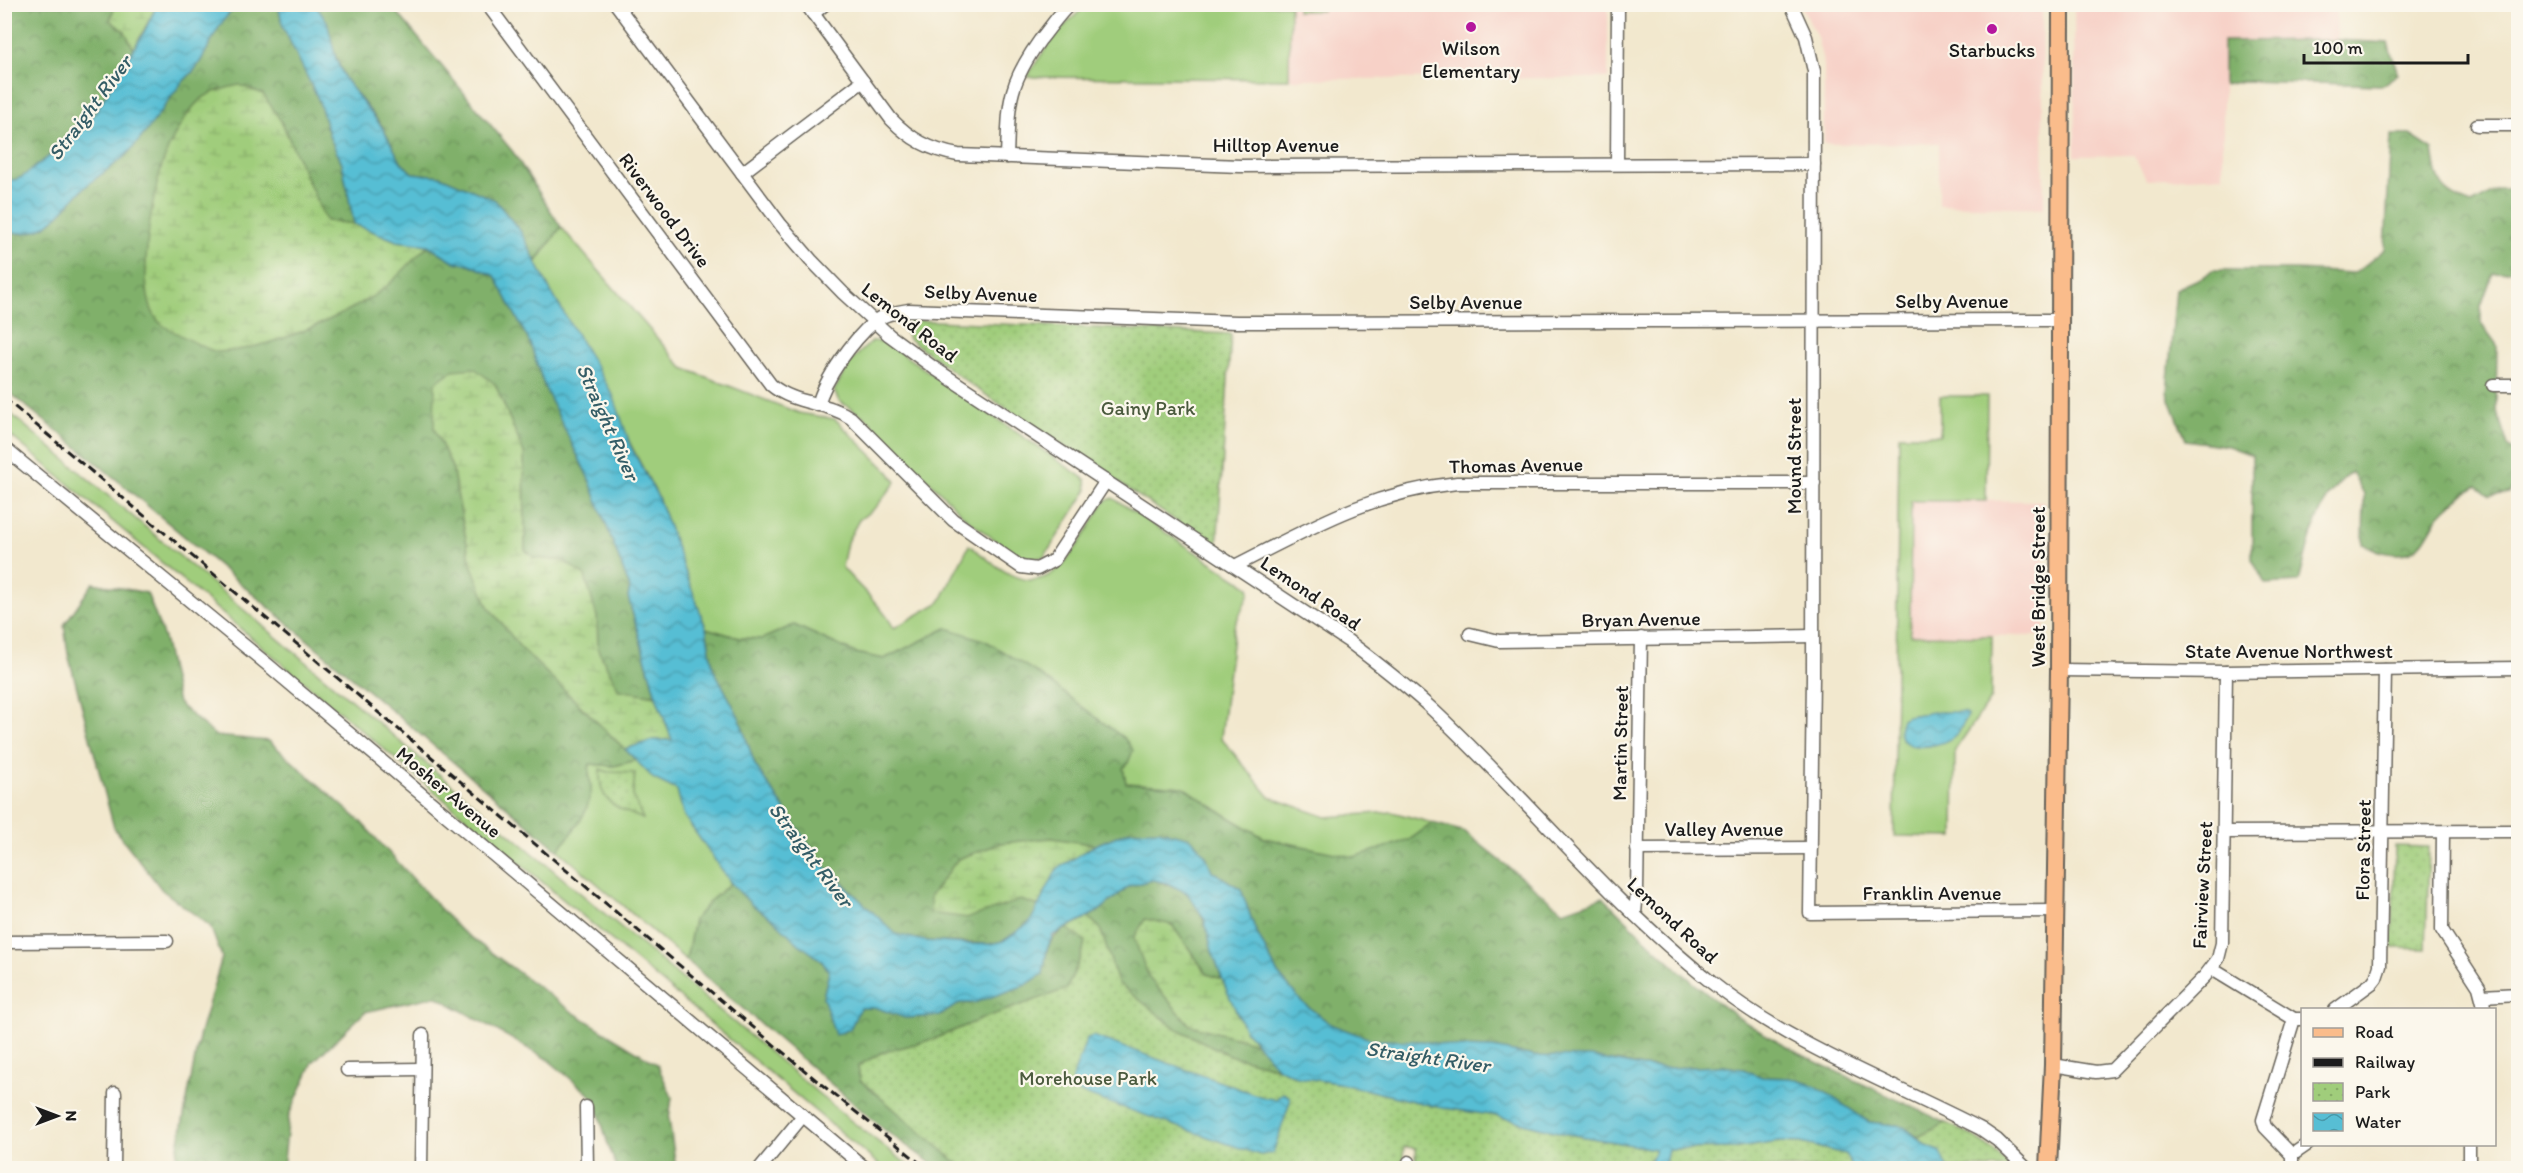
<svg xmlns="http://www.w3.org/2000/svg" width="2523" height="1173" font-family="Itim,sans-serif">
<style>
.built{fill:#f7d1c7}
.grass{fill:#a0cd7b;stroke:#5e744c;stroke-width:1.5}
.forest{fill:url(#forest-crowns);stroke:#4e6644;stroke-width:1.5}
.wetland{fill:url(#wetland-marsh);stroke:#5e744c;stroke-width:1.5}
.park{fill:url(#park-dots);stroke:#5e744c;stroke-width:1.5}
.water{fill:url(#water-waves);stroke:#3a6d78;stroke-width:1.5}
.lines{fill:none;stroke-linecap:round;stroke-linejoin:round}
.minor-casing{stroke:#67635a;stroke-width:15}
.major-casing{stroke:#67635a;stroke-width:20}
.minor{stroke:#fff;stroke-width:12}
.major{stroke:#fabc8b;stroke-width:16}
.rail{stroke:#1c1c1c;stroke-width:3;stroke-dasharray:9 4.5;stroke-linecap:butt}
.poi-dot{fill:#b5179e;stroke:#fbf7ec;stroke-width:2}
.labels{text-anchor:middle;stroke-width:4.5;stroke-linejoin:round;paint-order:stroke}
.poi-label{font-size:20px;fill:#1c1c1c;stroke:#fbf7ec}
.street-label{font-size:20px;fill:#1c1c1c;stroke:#fbf7ec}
.park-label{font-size:20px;fill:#4a5a3d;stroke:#fbf7ec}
.water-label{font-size:21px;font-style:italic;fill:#345d66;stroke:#fbf7ec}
</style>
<defs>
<pattern id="forest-crowns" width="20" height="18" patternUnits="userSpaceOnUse" patternTransform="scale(1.5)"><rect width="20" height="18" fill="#80b06b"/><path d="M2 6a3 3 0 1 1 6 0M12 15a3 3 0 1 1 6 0" fill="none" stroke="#688e57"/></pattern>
<pattern id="wetland-marsh" width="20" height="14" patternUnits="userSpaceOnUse" patternTransform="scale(1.5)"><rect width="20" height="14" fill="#a0cd7b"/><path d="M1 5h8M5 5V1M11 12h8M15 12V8" fill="none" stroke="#89af6a"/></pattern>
<pattern id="park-dots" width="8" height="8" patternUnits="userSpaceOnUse" patternTransform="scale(1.5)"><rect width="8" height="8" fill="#a0cd7b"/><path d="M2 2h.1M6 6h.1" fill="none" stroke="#89af6a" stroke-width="1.8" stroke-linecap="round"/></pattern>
<pattern id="water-waves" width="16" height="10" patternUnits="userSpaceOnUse" patternTransform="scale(1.5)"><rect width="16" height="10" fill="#57bed4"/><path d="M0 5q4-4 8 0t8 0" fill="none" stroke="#479aab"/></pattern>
</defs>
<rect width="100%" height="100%" fill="#fbf7ec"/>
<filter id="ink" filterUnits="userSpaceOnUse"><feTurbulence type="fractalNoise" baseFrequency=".0167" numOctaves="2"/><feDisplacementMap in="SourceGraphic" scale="12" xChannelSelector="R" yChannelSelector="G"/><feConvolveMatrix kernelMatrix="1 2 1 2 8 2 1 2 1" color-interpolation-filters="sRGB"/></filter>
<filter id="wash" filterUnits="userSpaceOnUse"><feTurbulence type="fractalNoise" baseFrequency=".008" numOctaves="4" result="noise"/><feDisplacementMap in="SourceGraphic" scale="24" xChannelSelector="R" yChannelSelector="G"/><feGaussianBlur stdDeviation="1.35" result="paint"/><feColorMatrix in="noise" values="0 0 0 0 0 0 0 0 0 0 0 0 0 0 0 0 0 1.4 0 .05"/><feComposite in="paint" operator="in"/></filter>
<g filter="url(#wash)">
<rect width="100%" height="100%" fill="#f2e8ce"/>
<!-- built -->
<g class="built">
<polygon points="1290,5 1608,5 1608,78 1289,79"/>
<polygon points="1801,5 2042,5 2044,208 1939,205 1939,143 1824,144 1824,65 1817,37"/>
<polygon points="2074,5 2336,5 2337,40 2223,41 2223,176 2147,180 2133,155 2075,156"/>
<polygon points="1911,500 2044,501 2044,636 1910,635"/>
</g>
<!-- grass -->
<g class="grass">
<path d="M1088,5H1290L1289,79L1027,77C1044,49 1062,24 1088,5Z"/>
<path d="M561,227L683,368L799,413L835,419L889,472L896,482L876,507L859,520L847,542L842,567C860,589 880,603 894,628L940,602L969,545C986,557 1007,578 1029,580C1064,583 1088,526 1105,501L1113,498L1249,587L1250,592L1234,627L1221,738L1270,797L1326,817L1392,812L1433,823L1409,840L1354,858L1264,838L1219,811L1184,787L1126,784L1123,768L947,628L884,659L855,653L794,625L762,639L739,638L706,628L658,497L536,263Z"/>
<polygon points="872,341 885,342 1086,480 1087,491 1044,557 1030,559 1016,556 967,519 866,418 839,401 834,391 850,362"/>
<polygon points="1940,396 1987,396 1986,501 1911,501 1910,635 1992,636 1991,698 1955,750 1954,837 1894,836 1899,435 1940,435"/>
<polygon points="4,408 850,1120 912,1168 883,1168 5,431"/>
<path d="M636,760L654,779L677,790L684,816L731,883L710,901L694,920L686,960L558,850C571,833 586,813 590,792C592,783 587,774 590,764L614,766Z"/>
</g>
<!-- forest -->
<g class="forest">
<path d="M240,4L274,5L279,9L283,27L319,101L330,138L342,163L354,224L326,221L281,121L271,343L318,324L376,294L428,245L455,262L469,264L495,276L530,343L545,388L589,479L630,588L628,597L656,696L619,690L598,650L597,617L564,561L534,558L525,550L524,453L495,384L434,428L452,467L471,564L520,647L636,760L614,766L590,764C587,775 592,783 591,792C588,815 572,833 558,850L93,460L5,389L4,231C46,241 59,212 84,188C96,177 111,168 124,157C146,136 161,109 180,85C185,79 191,74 196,68C211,47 218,18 240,4Z"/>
<polygon points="4,5 115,5 111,20 125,32 134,49 92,118 73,138 22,177 14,180 5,179"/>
<polygon points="315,5 391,5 513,152 561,227 536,262 521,232 495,200 440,176 412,173 400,161 382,126 345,79"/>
<polygon points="2337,40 2388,43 2398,74 2382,85 2243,81 2223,85 2223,41"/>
<path d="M2391,135H2410L2433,150C2438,183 2439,193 2472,204L2499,189H2512L2518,230L2513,270L2493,273L2481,306V323L2497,345L2496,408L2508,446L2518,455V482L2509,493L2490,496L2477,486C2463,494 2451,503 2440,515C2432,524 2428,537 2419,546C2405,560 2378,553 2363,544L2364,494L2352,472C2317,495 2309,545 2299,582L2265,584L2252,559V455L2228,446L2186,440L2167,392L2176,289L2205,276L2212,270H2297L2355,273L2385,249Z"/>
<polygon points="93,583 147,593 164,638 178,703 216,736 269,741 361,822 459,929 574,1013 657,1064 672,1097 669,1119 676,1168 617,1168 608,1145 595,1099 547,1059 436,996 365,1012 313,1062 289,1115 283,1168 174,1168 199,1037 222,957 210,926 162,890 114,828 68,654 64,625"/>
<path d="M794,625L855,653L884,659L947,628L986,641L1039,674L1125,739L1133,750L1128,763L1123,768L1126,783L1184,787L1219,811L1264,838L1354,857L1409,840L1433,823L1465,832L1563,911L1603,897C1642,936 1681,975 1725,1008C1792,1057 1872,1086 1946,1123L1918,1137L1904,1126L1869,1122L1816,1086L1790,1078L1762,1077L1743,1069L1723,1066L1668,1068L1642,1067L1616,1061L1534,1056L1493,1048L1456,1047L1422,1041L1373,1040L1355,1034L1332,1025L1303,1003L1278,974L1255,929L1241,889L1212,871L1206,856L1129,831L1095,845L1052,838L1002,843L958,859L1021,900L1040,906L1030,922L1014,934L1003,941L990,944L925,941L896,935L888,929L836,875L821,864L755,765L739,717L713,668L706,628L739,638L762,639Z"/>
<path d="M1153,880C1164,883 1176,886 1185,892C1204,904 1214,957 1222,979L1207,974L1172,925L1190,1025L1257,1043L1278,1068L1229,1055L1177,1029L1139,1000L1118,983L1100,928L1088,917L1099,911L1129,886Z"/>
<path d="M731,883L752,905L774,920L799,944L821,960L829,972L823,997L850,1029L860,1008H877L905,1018L939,1016L960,1003H974L1043,974C1047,950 1045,940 1067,928L1085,941C1083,958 1073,972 1067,989L987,1017L934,1039L881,1053L858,1066L860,1080L963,1168H938L886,1131L686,960L694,920L710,901Z"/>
</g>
<!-- wetland -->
<g class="wetland">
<polygon points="115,5 157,5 134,49 125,32 110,20"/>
<path d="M239,85L263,94L281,121L326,221L354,224L397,241L428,245C411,261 394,283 375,295C334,321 266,350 218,352C211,352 168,329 161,324C132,297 152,200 162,165C169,144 180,123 194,106C206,92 222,89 239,85Z"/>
<polygon points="474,368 495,384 524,453 525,550 534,558 564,561 585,576 597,617 598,650 619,690 656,696 672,740 653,740 625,749 520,647 488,606 471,564 452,467 434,428 435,383 453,370"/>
<polygon points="1052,838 1095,845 1057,869 1040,906 1021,900 968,918 930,913 930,896 958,859 1002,843"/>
<polygon points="1145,919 1172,925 1207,974 1222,979 1245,1030 1257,1043 1190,1025 1149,978 1134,938"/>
</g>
<!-- park -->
<g class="park">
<rect x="1297" y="5" width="25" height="6"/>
<polygon points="912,320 1231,334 1217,548 974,387 909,339 901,325"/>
<path d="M600,769L608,772L635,773L633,796L643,819C616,807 598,804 600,769Z"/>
<polygon points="2395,846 2429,847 2426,949 2392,948"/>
<path d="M1088,917L1100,928L1118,983L1177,1029L1229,1055L1278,1068L1297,1077L1338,1083L1438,1107L1497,1116L1562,1133L1655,1149L1654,1155L1645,1164L1625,1168H1416V1148L1404,1147L1402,1168H963L860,1080L858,1066L881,1053L934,1039L987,1017L1067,989C1073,972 1083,958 1085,941L1067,928Z"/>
<path d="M1946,1123C1972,1134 1993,1147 2012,1168H1948L1940,1152L1925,1145L1918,1137Z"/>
<polygon points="1780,1142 1801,1143 1845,1154 1853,1168 1666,1168 1665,1164 1668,1149 1737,1148"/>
</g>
<!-- water -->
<g class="water">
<path d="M157,5H240C218,18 211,47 196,68C191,74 185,79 180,85C161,109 146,136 124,157C111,168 96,177 84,188C59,212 46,241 5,231V179L14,180L22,177L73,138L92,118L144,32Z"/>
<polygon points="274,5 315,5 327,21 336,59 345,79 382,127 401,162 412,173 440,176 495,200 521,232 550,290 613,395 631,447 658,497 706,628 713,668 739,717 755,765 821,863 896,934 925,941 968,944 990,944 1003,941 1030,922 1057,869 1095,845 1129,831 1158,830 1191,838 1206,856 1212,871 1241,889 1255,929 1278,974 1303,1003 1332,1025 1373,1040 1422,1041 1456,1047 1493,1048 1534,1056 1591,1057 1642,1067 1668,1068 1723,1066 1743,1069 1762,1077 1790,1078 1816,1086 1869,1122 1904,1126 1925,1145 1941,1152 1948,1168 1853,1168 1845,1154 1801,1143 1780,1142 1737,1148 1668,1149 1665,1164 1666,1168 1625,1168 1651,1161 1655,1149 1562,1133 1497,1116 1438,1107 1338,1083 1297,1077 1278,1068 1245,1030 1226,989 1212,951 1204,918 1187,893 1167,883 1153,880 1129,886 1099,911 1053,935 1047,949 1043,974 1026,985 974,1003 960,1003 939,1016 905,1018 877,1008 860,1008 850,1029 835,1035 823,997 829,972 821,960 799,944 774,920 752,905 731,883 684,816 677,790 654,779 625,749 653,740 672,740 656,696 628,597 630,588 589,479 545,388 530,343 495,276 469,264 455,262 428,245 397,241 354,224 342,163 330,138 319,101 283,27 279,9"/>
<path d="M1933,712H1963L1967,714V717C1963,724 1960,732 1953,737C1936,750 1887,754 1902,719L1907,716Z"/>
<polygon points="1093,1036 1265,1098 1276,1099 1283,1093 1290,1097 1290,1102 1273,1153 1260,1155 1075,1091 1072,1079 1087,1038"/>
</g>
</g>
<g filter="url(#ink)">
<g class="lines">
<!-- minor casing -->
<g class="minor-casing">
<g id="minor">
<path d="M487,4L771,385C795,405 826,401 851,418L953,520L1021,567L1037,569L1054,560L1106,481"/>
<path d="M616,4L781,225L811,260L843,293L889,335L934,368L1348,641C1377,663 1406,685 1433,710C1527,798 1609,901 1711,982C1791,1046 1890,1082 1981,1129L1997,1140L2026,1168"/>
<path d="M806,4L891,119C910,139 930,150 958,155L1240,166L1814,164"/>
<polyline points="1791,4 1806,37 1814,71 1813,677 1810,913 2055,911"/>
<polyline points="813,14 825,4"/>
<polyline points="2477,125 2518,125"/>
<path d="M1007,157C1009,103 1007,86 1040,40C1050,28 1058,15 1070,4"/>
<polyline points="1617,164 1618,4"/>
<polyline points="742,173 863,81"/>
<polyline points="2493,385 2518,385"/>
<path d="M818,405C825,378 853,340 874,322C883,314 897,312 909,310L1237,322L2060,320"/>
<polyline points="4,448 268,665 865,1168"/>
<path d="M1235,566C1310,528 1371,492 1457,483H1814"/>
<polyline points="1470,634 1499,641 1813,636"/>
<polyline points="2059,670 2226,672 2518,668"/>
<polyline points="2226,832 2518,831"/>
<polyline points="2443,832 2442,930 2479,987 2485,1010"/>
<polyline points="1637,849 1811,848"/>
<polyline points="1635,913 1637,892 1641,638"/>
<polyline points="4,942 167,941"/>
<polyline points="2212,969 2294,1019 2302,1019"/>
<polyline points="2482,996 2518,994"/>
<polyline points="2335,1010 2372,983 2376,978 2380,966 2385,670"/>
<polyline points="2053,1065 2096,1072 2112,1070 2205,976 2218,959 2222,943 2226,672"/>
<polyline points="347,1070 421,1069"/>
<polyline points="586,1107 587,1168"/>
<polyline points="2292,1155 2308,1144"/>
<polyline points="114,1168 115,1093"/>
<polyline points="421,1168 423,1035"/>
<polyline points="760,1168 802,1117"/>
<polyline points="1409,1168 1409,1162"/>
<polyline points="2292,1168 2292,1155 2265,1127 2263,1120 2294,1019"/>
<polyline points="2469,1168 2469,1144"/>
</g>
</g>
<!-- major casing -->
<g class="major-casing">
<polyline id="major" points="2048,1168 2053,1065 2059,670 2061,4"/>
</g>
<!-- minor -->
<use href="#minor" class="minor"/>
<!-- major -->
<use href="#major" class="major"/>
<!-- rail -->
<polyline class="rail" points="4,398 816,1080 926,1168"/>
</g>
</g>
<!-- markers -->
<g class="poi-dot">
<circle cx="1471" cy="27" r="6"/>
<circle cx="1992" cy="29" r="6"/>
</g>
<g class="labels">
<!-- poi labels -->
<g class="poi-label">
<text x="1471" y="55">Wilson<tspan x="1471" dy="23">Elementary</tspan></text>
<text x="1992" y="57">Starbucks</text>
</g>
<!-- street labels -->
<g class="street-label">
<text x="1276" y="152">Hilltop Avenue</text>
<text transform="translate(665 210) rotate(53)" y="7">Riverwood Drive</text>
<text transform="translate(981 293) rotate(2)" y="7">Selby Avenue</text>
<text x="1952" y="308">Selby Avenue</text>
<text x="1466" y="309">Selby Avenue</text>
<text transform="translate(910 322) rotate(38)" y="7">Lemond Road</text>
<text transform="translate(1794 456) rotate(-90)" y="7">Mound Street</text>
<text transform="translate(1516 465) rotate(-1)" y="7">Thomas Avenue</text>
<text transform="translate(2038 587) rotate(-90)" y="7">West Bridge Street</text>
<text transform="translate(1311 593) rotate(34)" y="7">Lemond Road</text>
<text transform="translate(1641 619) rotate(-1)" y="7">Bryan Avenue</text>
<text x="2289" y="658">State Avenue Northwest</text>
<text transform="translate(1620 743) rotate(-89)" y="7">Martin Street</text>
<text transform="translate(449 792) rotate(40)" y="7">Mosher Avenue</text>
<text x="1724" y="836">Valley Avenue</text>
<text transform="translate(2363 850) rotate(-89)" y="7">Flora Street</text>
<text transform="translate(2202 885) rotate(-87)" y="7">Fairview Street</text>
<text x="1932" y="900">Franklin Avenue</text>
<text transform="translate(1673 920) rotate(43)" y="7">Lemond Road</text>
</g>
<!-- park labels -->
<g class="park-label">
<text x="1148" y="415">Gainy Park</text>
<text x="1088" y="1085">Morehouse Park</text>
</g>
<!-- water labels -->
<g class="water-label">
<text transform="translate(90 108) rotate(-53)" y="7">Straight River</text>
<text transform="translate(608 422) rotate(66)" y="7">Straight River</text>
<text transform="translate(811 855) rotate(53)" y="7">Straight River</text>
<text transform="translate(1428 1057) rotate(8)" y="7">Straight River</text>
</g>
</g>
<!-- margin -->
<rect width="2523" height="1173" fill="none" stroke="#fbf7ec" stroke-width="24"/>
<!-- legend -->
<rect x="2301" y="1008" width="195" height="138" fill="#fbf7ec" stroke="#a29f99" stroke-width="1.5"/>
<rect x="2313" y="1028" width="30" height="9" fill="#fabc8b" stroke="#a29f99" stroke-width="1.5"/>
<text x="2355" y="1038" font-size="18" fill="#1c1c1c">Road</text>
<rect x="2313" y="1058" width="30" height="9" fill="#1c1c1c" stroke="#a29f99" stroke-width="1.5"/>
<text x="2355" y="1068" font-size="18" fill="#1c1c1c">Railway</text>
<rect x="2313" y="1083" width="30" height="18" fill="url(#park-dots)" stroke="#a29f99" stroke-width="1.5"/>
<text x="2355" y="1098" font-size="18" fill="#1c1c1c">Park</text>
<rect x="2313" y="1113" width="30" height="18" fill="url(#water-waves)" stroke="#a29f99" stroke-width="1.5"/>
<text x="2355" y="1128" font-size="18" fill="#1c1c1c">Water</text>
<!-- north arrow -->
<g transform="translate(57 1116) rotate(90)" stroke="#fbf7ec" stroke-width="4.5" paint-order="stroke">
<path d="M0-4.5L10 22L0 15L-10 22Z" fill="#1c1c1c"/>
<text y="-9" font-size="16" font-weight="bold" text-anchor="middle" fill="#1c1c1c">N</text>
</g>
<!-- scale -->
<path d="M2304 54v9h164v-9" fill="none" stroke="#1c1c1c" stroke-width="3"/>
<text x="2313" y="54" font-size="18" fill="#1c1c1c" stroke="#fbf7ec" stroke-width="4.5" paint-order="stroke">100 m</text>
</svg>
